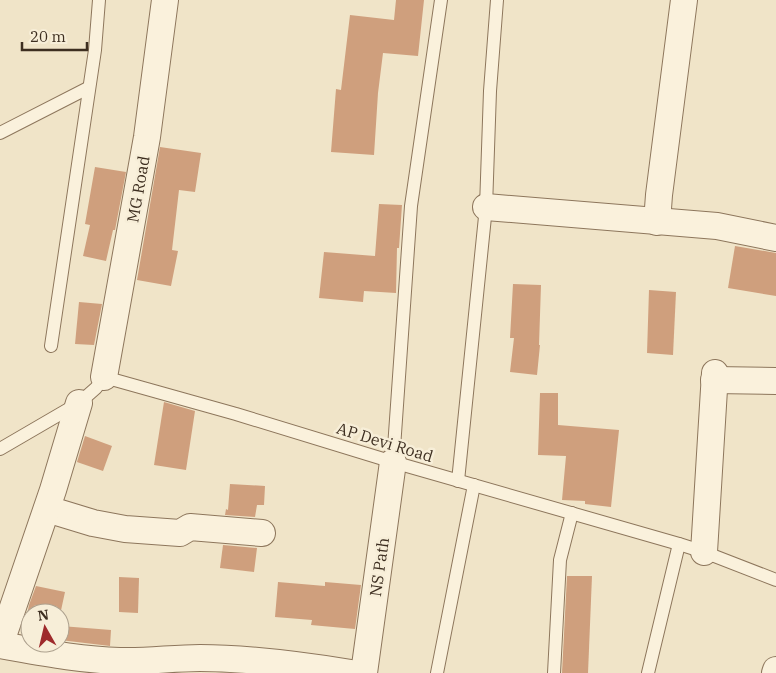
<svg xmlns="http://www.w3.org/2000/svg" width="776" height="673" font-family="'IBM Plex Serif',serif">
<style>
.building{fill:#cf9f7d}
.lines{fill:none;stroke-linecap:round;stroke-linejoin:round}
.lane-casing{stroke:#8d765c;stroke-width:14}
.street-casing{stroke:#8d765c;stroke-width:28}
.lane{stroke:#faf1dc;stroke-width:12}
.street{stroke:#faf1dc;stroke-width:26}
.labels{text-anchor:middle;stroke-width:5;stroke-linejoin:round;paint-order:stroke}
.street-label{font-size:16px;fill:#3d2e20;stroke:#f7eed8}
</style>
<rect width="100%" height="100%" fill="#f0e4c8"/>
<!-- building -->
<g class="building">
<polygon points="396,0 424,0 418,56 383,53 378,93 374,155 331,152 336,89 341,90 350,15 394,20"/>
<polygon points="160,147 201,153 195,192 179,190 172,250 178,251 171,286 137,280"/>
<polygon points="95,167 126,172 115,230 113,230 106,261 83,256 90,225 85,224"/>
<polygon points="379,204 402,205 399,248 397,248 396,293 364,291 363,302 319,298 324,252 375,256"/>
<polygon points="735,246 776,253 776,296 728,288"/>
<polygon points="513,284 541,285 539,345 540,345 537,375 510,372 514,338 510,338"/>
<polygon points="649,290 676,292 673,355 647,353"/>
<polygon points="79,302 102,304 94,345 75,344"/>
<polygon points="540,393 558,393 558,425 619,430 611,507 585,504 585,501 562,500 566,456 538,455"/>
<polygon points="164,402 195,411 186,470 154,465"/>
<polygon points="85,436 112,446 103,471 77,462"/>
<polygon points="230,484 265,486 264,505 257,505 255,517 225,515 226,509 228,510"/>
<polygon points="223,545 257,548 254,572 220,568"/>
<polygon points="567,576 592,576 588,673 562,673"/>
<polygon points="119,577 139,578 138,613 119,612"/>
<polygon points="278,582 325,586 325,582 361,585 355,629 311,625 312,620 275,617"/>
<polygon points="36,586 65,592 60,615 60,613 30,613 30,635 23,634 29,605"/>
<polygon points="60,622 62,622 61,626 111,630 110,646 60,640"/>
</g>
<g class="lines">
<!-- lane casing -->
<g class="lane-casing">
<g id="lane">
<polyline points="0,133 88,88"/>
<polyline points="51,346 95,50 99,0"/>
<polyline points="0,449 79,403 96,388 104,377 236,414 393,462 679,544 704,552 776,580"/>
<polyline points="393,462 411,206 441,0"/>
<polyline points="458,481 486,207 490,91 497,0"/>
<polyline points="437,673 474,485"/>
<polyline points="554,673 560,560 572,513"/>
<polyline points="648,673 679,544"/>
</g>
</g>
<!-- street casing -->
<g class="street-casing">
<g id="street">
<polyline points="486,207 717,226 776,238"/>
<polyline points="657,222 659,195 684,0"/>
<polyline points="104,377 147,137 165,0"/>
<polyline points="714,380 776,381"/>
<polyline points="47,509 93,523 125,529 180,533 190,527 262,533"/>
<polyline points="704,552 715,373"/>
<path d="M0,645C40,652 80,660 120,661C147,662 173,658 200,658C250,658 301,665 351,673"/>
<polyline points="0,645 53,490 79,403"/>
<polyline points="364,673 393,462"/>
<polyline points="775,673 776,670"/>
</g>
</g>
<!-- lane -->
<use href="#lane" class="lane"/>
<!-- street -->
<use href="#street" class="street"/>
</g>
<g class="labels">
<!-- street labels -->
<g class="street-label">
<text transform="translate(138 189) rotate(-80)" y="6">MG Road</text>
<text transform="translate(385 442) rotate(17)" y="6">AP Devi Road</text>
<text transform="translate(379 567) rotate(-82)" y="6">NS Path</text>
</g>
</g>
<!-- north arrow -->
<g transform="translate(45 628) rotate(352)"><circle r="24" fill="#f7eed8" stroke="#ada18e"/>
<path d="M0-4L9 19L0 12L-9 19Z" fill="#9e2a2b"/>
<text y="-8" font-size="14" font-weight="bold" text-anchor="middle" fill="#3d2e20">N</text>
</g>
<!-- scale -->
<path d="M22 42v8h65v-8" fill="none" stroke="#3d2e20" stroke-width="2.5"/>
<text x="30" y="42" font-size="15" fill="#3d2e20" stroke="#f7eed8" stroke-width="4" paint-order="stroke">20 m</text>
</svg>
